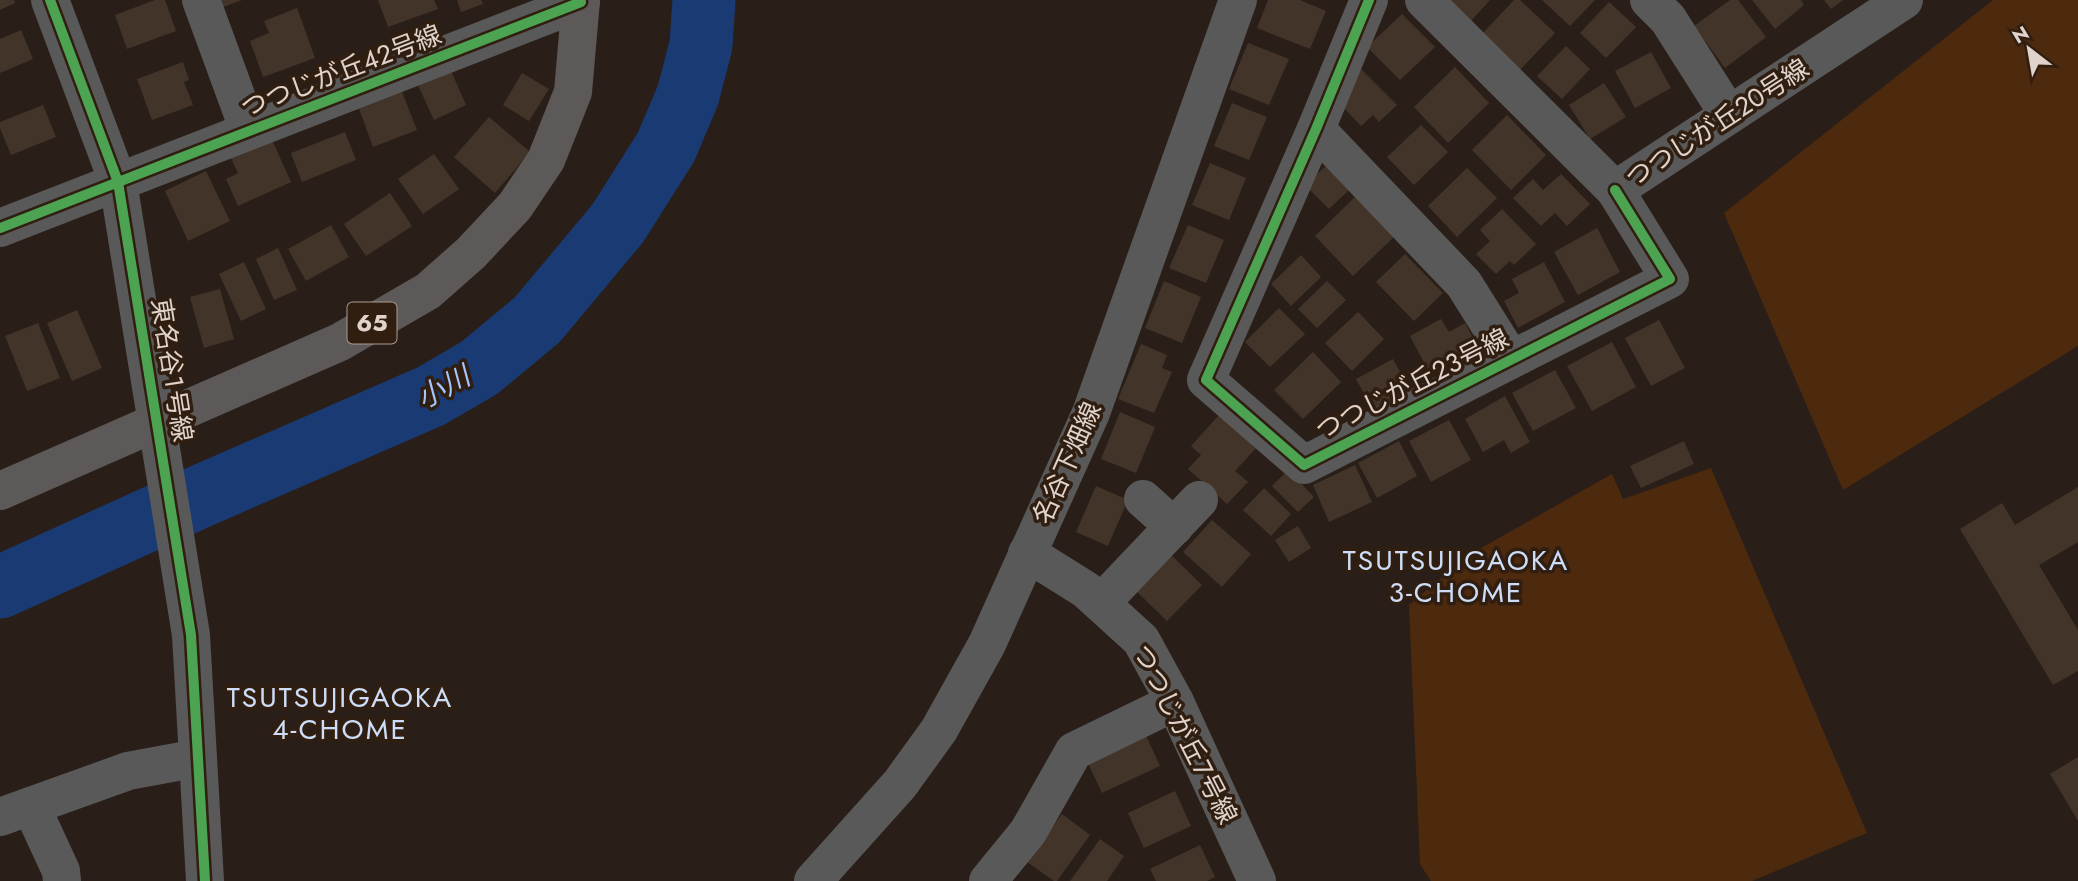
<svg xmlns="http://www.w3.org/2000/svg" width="2078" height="881" font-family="Jost,'Noto Sans JP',sans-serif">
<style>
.green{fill:#4d290e}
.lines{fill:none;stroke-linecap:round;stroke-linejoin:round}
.river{stroke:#1a3a74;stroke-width:63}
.building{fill:#433429}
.minor{stroke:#5a5959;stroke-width:38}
.major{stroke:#5c5958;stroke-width:38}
.cycleway-casing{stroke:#301e11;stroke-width:15}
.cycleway{stroke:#4ca352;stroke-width:10}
.labels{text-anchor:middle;stroke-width:7;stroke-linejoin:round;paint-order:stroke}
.shield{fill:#301e11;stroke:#ab9d93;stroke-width:2}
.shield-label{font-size:24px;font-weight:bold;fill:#e0d3cb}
.street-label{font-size:26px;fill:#e0d3cb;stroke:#301e11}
.water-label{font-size:28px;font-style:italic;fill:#a3c4fd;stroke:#301e11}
.neighbourhood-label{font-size:28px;letter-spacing:2px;fill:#cdddf7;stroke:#301e11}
</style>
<rect width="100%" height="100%" fill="#291f18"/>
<!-- green -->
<g class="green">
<polygon points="1993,0 2078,0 2078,346 1843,490 1724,213"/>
<polygon points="1711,468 1867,833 1752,881 1431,881 1420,864 1409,605 1467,556 1612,474 1623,499"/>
</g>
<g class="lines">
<!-- river -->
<polyline class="river" points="0,587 192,500 431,396 479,368 537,320 618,223 666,147 688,95 701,45 704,0"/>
</g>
<!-- building -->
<g class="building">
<polygon points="0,0 14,0 15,3 0,10"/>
<polygon points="155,0 165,0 176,31 127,49 115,15"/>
<polygon points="221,0 242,0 223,7"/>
<polygon points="378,0 434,0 438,9 388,27"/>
<polygon points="457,0 481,0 483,4 461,12"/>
<polygon points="1268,0 1300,0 1326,11 1310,49 1257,28"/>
<polygon points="1445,0 1490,0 1469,23"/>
<polygon points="1514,0 1520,0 1555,33 1520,70 1482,34"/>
<polygon points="1542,0 1595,0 1570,26"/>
<polygon points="1730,0 1738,0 1766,37 1725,68 1694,26"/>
<polygon points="1752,0 1801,0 1804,5 1775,29"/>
<polygon points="1824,0 1843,0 1831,9"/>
<polygon points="1609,2 1636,27 1606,58 1580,33"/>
<polygon points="297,8 315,58 263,77 250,41 269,33 264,21"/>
<polygon points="1402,14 1435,47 1400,80 1367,47"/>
<polygon points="21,30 33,59 0,73 0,39"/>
<polygon points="1248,43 1289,59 1269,105 1229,89"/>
<polygon points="1566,46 1590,69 1562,99 1537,76"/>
<polygon points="1651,52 1671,88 1635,108 1615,71"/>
<polygon points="183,62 189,80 184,82 193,105 152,120 137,79"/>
<polygon points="449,66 466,105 434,120 416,81"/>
<polygon points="1455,67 1489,103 1448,143 1414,107"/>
<polygon points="1361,69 1397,105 1379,122 1373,115 1361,126 1339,103"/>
<polygon points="522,73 549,89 529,121 503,105"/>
<polygon points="1604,83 1626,117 1590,139 1569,105"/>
<polygon points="400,87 417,130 373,147 357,103"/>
<polygon points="1232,103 1267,117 1249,160 1214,146"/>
<polygon points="43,105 56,137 11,155 0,128 0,122"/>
<polygon points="1507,115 1546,155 1511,190 1472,150"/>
<polygon points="489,117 530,152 495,193 454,157"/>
<polygon points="1421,125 1448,152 1414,185 1387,157"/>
<polygon points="345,132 356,160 302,182 291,153"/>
<polygon points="269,133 291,182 238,206 226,179 238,173 228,152"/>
<polygon points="434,154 459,189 423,214 398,179"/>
<polygon points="1210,163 1246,178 1229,220 1192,205"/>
<polygon points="1326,166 1349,190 1329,209 1305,185"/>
<polygon points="1467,168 1497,198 1457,237 1428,206"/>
<polygon points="206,171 230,221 188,241 165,191"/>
<polygon points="1561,174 1590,204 1567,226 1555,213 1541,226 1513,198 1533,179 1543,190"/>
<polygon points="390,193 412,226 366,256 344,224"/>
<polygon points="1357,195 1396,235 1353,276 1315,236"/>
<polygon points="1502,209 1536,244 1514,265 1510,261 1496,274 1476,254 1490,241 1480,230"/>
<polygon points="331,225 349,257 306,281 288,249"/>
<polygon points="1188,225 1224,240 1206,283 1169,268"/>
<polygon points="1597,228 1620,272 1578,295 1554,252"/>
<polygon points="278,248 297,290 274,300 256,259"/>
<polygon points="1405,254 1443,293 1414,321 1376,282"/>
<polygon points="1301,255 1321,277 1291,306 1271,284"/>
<polygon points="244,262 266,309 241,321 219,274"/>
<polygon points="1544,262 1565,302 1518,328 1504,301 1519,293 1512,279"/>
<polygon points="1164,281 1201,297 1182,343 1145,328"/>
<polygon points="1327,281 1346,300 1317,328 1298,309"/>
<polygon points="220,289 234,339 204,348 190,297"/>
<polygon points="1279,308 1305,334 1270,367 1245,342"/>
<polygon points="77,310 102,368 72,381 47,323"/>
<polygon points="1358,312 1384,339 1352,371 1325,343"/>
<polygon points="1441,319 1449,332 1465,323 1478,347 1430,374 1410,336"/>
<polygon points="1659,320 1685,368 1651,386 1625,338"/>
<polygon points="38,323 60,378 27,391 5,336"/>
<polygon points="1612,342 1636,387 1592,411 1567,366"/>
<polygon points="1141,344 1167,355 1162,368 1172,372 1154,413 1118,399"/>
<polygon points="1313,352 1341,382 1303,419 1274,390"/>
<polygon points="1393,359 1410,390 1373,410 1356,379"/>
<polygon points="1555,370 1576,408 1533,431 1512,393"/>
<polygon points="1505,396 1530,442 1511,453 1504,440 1483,452 1465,419"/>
<polygon points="1120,412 1155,427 1136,473 1101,459"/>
<polygon points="1220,414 1257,447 1235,471 1248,482 1227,504 1188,469 1201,455 1191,446"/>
<polygon points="1449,420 1471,460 1431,482 1409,441"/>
<polygon points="1399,441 1417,476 1377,498 1358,463"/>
<polygon points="1684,441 1694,464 1641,488 1630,466"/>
<polygon points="1355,465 1372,502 1329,522 1313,485"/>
<polygon points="1288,470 1314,497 1298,512 1272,486"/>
<polygon points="1096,486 1128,500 1108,546 1076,532"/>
<polygon points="2078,487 2078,542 2039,565 2078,630 2078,671 2053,685 1960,529 2002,503 2015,525"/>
<polygon points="1264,488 1291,514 1271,536 1243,510"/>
<polygon points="1212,520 1251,554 1222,587 1183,552"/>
<polygon points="1298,526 1311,548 1289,562 1275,540"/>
<polygon points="1167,551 1202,585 1167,621 1132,587"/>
<polygon points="1144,731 1160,766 1102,793 1086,759"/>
<polygon points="2078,757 2078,821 2050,774"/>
<polygon points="1175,791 1191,826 1144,848 1128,813"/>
<polygon points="1062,814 1090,835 1057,881 1054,881 1027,862"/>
<polygon points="1100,839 1124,856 1107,881 1070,881"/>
<polygon points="1200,845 1215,877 1207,881 1156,881 1150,869"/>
</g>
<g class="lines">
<!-- minor -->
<g class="minor">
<polyline points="50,0 118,182 191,635 205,881"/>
<polyline points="201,0 249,131"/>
<polyline points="1369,0 1316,129 1206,380 1304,465 1670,279 1615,190"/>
<polyline points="1424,0 1615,190 1904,0"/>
<polyline points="1649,0 1668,19 1729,115"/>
<polyline points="1316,129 1464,284 1511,359"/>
<polyline points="0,228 581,2"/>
<polyline points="1143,499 1174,527"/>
<polyline points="1027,553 1086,590 1141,640 1175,702 1257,881"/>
<polyline points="1101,603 1199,500"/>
<polyline points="31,806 61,871 62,881"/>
<polyline points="0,817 128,771 198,758"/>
<polyline points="813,881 900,784 939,730 987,644 1091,413 1238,0"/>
<polyline points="988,881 1028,832 1074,751 1175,702"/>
</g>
<!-- major -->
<polyline class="major" points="0,491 340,342 428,291 471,253 515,206 546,160 573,92 581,0"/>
<!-- cycleway casing -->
<g class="cycleway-casing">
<g id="cycleway">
<polyline points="50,0 118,182 191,635 205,881"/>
<polyline points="1369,0 1316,129 1206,380 1304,465 1670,279 1615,190"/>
<polyline points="0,228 581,2"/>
</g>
</g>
<!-- cycleway -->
<use href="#cycleway" class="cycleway"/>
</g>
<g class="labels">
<!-- shield labels -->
<rect class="shield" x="347.5" y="302.5" width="49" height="41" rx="5"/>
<g class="shield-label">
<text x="372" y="331">65</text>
</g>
<!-- street labels -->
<g class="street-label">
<text transform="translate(341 71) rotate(-21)" y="9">つつじが丘４２号線</text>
<text transform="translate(1717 123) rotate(-33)" y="9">つつじが丘２０号線</text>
<text transform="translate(172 370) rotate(81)" y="9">東名谷１号線</text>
<text transform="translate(1412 384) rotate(-27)" y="9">つつじが丘２３号線</text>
<text transform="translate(1067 463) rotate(-66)" y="9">名谷下畑線</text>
<text transform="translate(1185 734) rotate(63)" y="9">つつじが丘７号線</text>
</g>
<!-- water labels -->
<g class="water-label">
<text transform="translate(443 387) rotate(-29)" y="10">小川</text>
</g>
<!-- neighbourhood labels -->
<g class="neighbourhood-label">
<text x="1456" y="570">TSUTSUJIGAOKA<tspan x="1456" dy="32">3-CHOME</tspan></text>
<text x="340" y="707">TSUTSUJIGAOKA<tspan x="340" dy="32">4-CHOME</tspan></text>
</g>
</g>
<!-- north arrow -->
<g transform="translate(2029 49) rotate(329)" stroke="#301e11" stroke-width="5" paint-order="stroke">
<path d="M0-5L12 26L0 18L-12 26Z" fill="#e0d3cb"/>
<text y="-10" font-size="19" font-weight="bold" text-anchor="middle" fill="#e0d3cb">N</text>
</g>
</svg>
